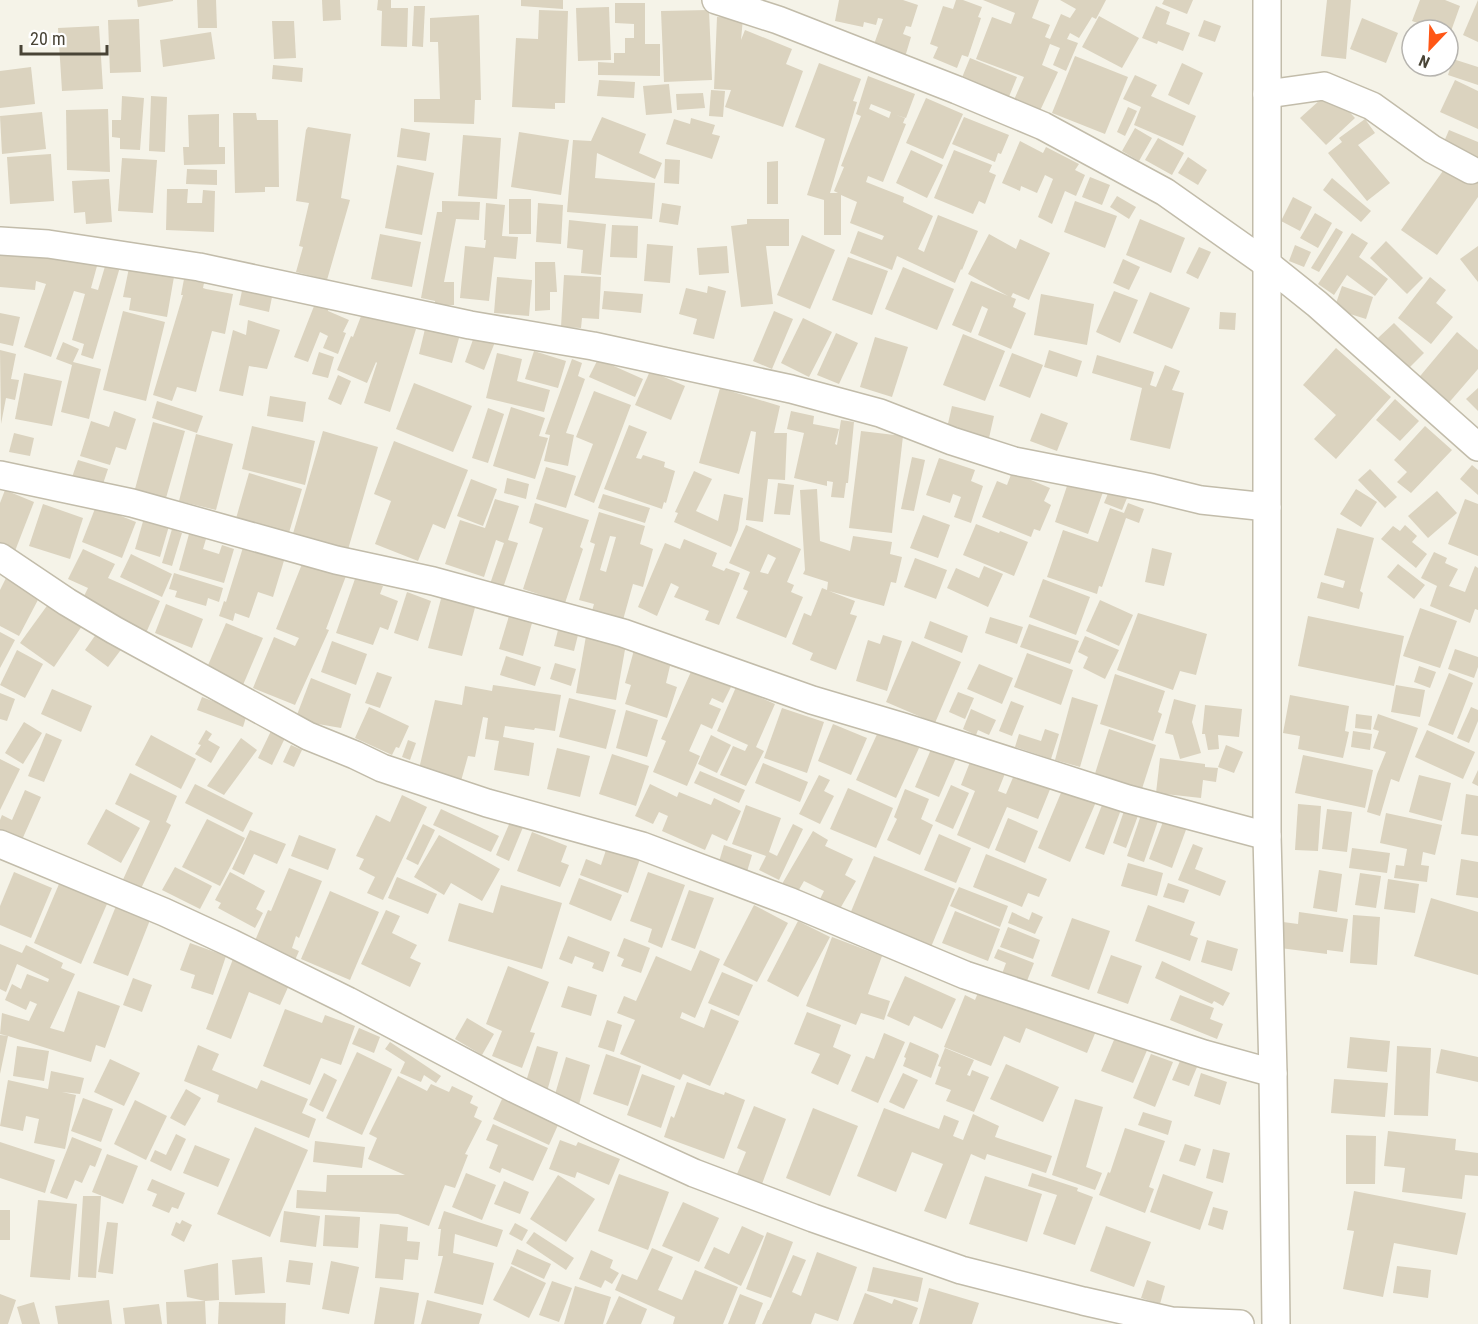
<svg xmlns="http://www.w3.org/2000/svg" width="1478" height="1324" font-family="'Roboto Condensed',sans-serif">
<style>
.building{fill:#dbd3bf;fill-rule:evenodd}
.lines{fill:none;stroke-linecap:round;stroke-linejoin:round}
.minor-casing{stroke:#c2bcaa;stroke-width:30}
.minor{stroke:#fff;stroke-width:27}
</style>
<rect width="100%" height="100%" fill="#f5f3e8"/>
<!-- building -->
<g class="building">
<polygon points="137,0 173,0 173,1 138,7"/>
<polygon points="197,0 216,0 217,28 198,28"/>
<polygon points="322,0 340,0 341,20 323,21"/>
<polygon points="378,0 391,0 391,8 408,8 407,47 381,46 382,11 377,10"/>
<polygon points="521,0 563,0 563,9 521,6"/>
<polygon points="839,0 903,0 918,5 911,27 906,26 903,34 911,37 905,57 873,47 883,19 878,18 876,25 864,22 863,27 835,21"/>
<polygon points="956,0 963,0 982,7 978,17 981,18 968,57 962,55 957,68 933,58 938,47 930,44 943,6 953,9"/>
<polygon points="983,0 1039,0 1032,18 1050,25 1045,37 1050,39 1061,14 1070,18 1076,9 1060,0 1106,0 1096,19 1092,17 1079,38 1070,33 1067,39 1078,43 1066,71 1053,65 1060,48 1050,44 1042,65 1058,72 1039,113 1013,102 1024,77 976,59 992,17 1011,24 1015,13"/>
<polygon points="1164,0 1193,0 1187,14 1162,4"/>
<polygon points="1327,0 1351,0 1346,59 1321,56"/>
<polygon points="1420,0 1445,0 1460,6 1450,34 1448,30 1438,30 1412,21"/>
<polygon points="1478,0 1478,42 1463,35"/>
<polygon points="615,3 645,3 645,44 660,44 660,76 598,75 598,62 614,63 614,53 625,53 625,38 634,38 634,24 615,23"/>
<polygon points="414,6 425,6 423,47 412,46"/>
<polygon points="1156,6 1170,12 1166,24 1190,33 1183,51 1158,41 1157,44 1142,38"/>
<polygon points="609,7 611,60 578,61 576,8"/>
<polygon points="539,10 568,11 565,103 555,103 555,109 512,107 516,38 538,39"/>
<polygon points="709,10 712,80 664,82 661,11"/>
<polygon points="479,15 481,100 475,100 474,124 414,122 414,99 440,99 438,42 430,42 430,18"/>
<polygon points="1099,16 1139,38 1122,68 1082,47"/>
<polygon points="717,17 743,18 741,40 745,30 792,49 786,64 803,71 783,127 725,107 731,90 714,89"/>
<polygon points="1362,18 1398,33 1386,63 1350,49"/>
<polygon points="139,19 141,72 110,73 108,20"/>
<polygon points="1204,20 1221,26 1215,42 1198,36"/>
<polygon points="272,21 294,21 296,58 274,59"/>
<polygon points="99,26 103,89 62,91 58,28"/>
<polygon points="211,32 215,59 163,67 160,40"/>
<polygon points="1075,56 1128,77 1105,134 1052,113"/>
<polygon points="970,58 1017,77 1008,99 961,80"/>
<polygon points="1453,59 1478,67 1478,85 1448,75"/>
<path d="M819,63L861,79L853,101L857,102L830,193H838L834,191L844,167L841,166L861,116L856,114L868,76L915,94L906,118L896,115L905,118L903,123L906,124L883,182L868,176L866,182L904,197L903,202L933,216L918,249L924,252L938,215L978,231L962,270L961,269L955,283L897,256L892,270L850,253L858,231L882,240L884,236L850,223L857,202L841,195V235H824V200L807,195L825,139L795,127ZM871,104L891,112L889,118L869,109Z"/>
<polygon points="1182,63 1203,73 1189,105 1168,95"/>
<polygon points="273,65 303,68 302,82 272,79"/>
<polygon points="31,67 35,104 0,108 0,71"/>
<polygon points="1135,75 1157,85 1151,96 1196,116 1183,146 1134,125 1141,107 1123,99"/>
<polygon points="599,80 635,82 634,98 597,96"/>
<polygon points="1455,80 1478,91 1478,129 1440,112"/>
<polygon points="669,84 672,113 646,115 643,86"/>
<polygon points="711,90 725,91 723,117 709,116"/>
<polygon points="1330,91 1355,118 1326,145 1300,118"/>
<polygon points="703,93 705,108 677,110 676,94"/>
<polygon points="122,96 144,98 140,150 120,149 120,138 112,137 112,120 121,120"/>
<polygon points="151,96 167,97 165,152 149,151"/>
<polygon points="926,98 963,114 943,159 906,143"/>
<polygon points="1128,107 1137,111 1125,136 1117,132"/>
<polygon points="108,109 110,172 67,170 66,110"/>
<polygon points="42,112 46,149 2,154 0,116"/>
<polygon points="233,113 256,113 257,120 278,120 279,187 265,187 265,192 235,193"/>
<polygon points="219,114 219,147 225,147 225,164 184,165 183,147 189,147 188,115"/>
<polygon points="602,117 646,134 639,153 662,163 655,179 597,153 595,178 655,183 652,219 567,212 573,140 591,141"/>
<polygon points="964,117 1009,135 1001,154 998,153 995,162 952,144"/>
<polygon points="691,118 715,125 712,134 720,136 712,159 666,144 674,119 690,124"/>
<polygon points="1365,119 1375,133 1358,145 1390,183 1367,201 1328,153 1342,142 1339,138"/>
<polygon points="308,127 351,134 341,198 350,200 327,280 296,272 303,247 299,246 309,203 296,201 306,130"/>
<polygon points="401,128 430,133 426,161 397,157"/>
<polygon points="1135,128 1152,138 1139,161 1122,151"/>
<polygon points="1449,130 1478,142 1478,166 1440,151"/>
<polygon points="519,132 569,140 561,195 511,187"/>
<polygon points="463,135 501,138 497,199 458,196"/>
<polygon points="1158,138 1184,153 1172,175 1145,160"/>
<polygon points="1020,141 1043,153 1046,147 1079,164 1075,170 1085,175 1076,196 1065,191 1052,224 1038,217 1053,179 1045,175 1037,193 1021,186 1020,191 1002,183"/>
<polygon points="911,150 943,165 927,198 896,183"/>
<polygon points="954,150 992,165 989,172 996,175 985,204 979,201 973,214 934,198"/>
<polygon points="51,154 54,201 10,204 7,157"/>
<polygon points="1188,157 1207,170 1198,185 1178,173"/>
<polygon points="122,158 157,160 153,213 118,211"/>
<polygon points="665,159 680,160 679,184 664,183"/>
<polygon points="778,161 778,204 767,204 767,162"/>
<polygon points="1450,161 1478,180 1478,197 1437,255 1401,230"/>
<polygon points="397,165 434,173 422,235 385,228"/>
<polygon points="187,169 217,170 217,185 186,184"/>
<polygon points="1090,177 1110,185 1102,205 1082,197"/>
<polygon points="1332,178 1371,211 1361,222 1323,190"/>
<polygon points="109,179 112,222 86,224 85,212 74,213 72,181"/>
<polygon points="167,189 188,189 187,203 202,203 203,190 215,191 214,232 166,230"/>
<polygon points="1117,196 1136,207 1129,219 1110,207"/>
<polygon points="1293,197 1312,207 1300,231 1281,221"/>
<rect x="509" y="199" width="22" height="35"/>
<polygon points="442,201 480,202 479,220 456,219 444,282 454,282 454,305 435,305 435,301 421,298 437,212 442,212"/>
<polygon points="1075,201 1117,216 1105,248 1064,232"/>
<polygon points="486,203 505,205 502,236 518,237 516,259 494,257 489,301 460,298 465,246 485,248 486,240 484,240"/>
<polygon points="538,203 563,205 561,244 536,242"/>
<polygon points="662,203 681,206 678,225 659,222"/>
<polygon points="1315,213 1332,223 1318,248 1300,238"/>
<polygon points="747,219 789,219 789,246 766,246 773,304 741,307 731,226 747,224"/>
<polygon points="1140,219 1185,238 1171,273 1126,255"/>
<polygon points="569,220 606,224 601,275 581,273 583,250 567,248"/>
<polygon points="612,225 638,226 637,258 610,257"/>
<polygon points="1336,228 1343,232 1319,272 1311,268"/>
<polygon points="1352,233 1368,243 1359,257 1388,279 1375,296 1347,275 1334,295 1318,284"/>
<polygon points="380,234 421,242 412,287 371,279"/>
<polygon points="989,234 1016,249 1020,239 1050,253 1029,300 1013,293 1011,297 1016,299 1013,307 1026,313 1011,349 978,335 988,309 982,306 971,333 952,325 971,281 1008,296 968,274"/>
<polygon points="802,235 835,250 810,309 777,295"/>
<polygon points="1386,241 1423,278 1407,294 1370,258"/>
<polygon points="647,244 673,246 670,283 644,281"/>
<polygon points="1295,245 1311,252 1304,267 1289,261"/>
<polygon points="727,246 729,273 699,275 697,248"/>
<polygon points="1478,246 1478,282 1460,259"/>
<polygon points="0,247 33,249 97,266 91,288 98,290 106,263 120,267 93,359 81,355 84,344 72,340 85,294 74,291 51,357 24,347 46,284 36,281 35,290 0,287"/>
<polygon points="1199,247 1211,252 1198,279 1186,273"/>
<polygon points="848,257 888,271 872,315 832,300"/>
<polygon points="1123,259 1140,267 1129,290 1113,283"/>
<polygon points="535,262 555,262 557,292 550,292 550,310 535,311"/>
<polygon points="130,263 175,271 167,317 129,310 131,298 123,297"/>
<polygon points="903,267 954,289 937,330 885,309"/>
<polygon points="564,275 601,277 599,319 582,318 581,328 561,327"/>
<polygon points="497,277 532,280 529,316 494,313"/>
<polygon points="1430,277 1446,290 1436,303 1453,317 1431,344 1398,318"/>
<polygon points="184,279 204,283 203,288 206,289 233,294 225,334 212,331 196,392 177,387 172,401 153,395 183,295 181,295"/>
<polygon points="243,286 273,292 269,312 239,305"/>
<polygon points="708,286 726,291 714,339 693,334 697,319 679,314 686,288 707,293"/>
<polygon points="1342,286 1373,297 1366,319 1334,309"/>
<polygon points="604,291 643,294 641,313 602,309"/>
<polygon points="1114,291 1138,300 1120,343 1096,332"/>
<polygon points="1150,292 1190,308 1172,349 1133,333"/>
<polygon points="1041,294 1094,304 1087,345 1034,335"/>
<polygon points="316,301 330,307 328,311 349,320 343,332 346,333 338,354 323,348 328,336 320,332 308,362 294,357"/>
<polygon points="123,311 165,322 146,401 103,390"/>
<polygon points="363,311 416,329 390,412 364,403 377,363 376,362 367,383 337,370 351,336 353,337"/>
<polygon points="774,311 793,319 772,369 753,361"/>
<polygon points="1220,312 1236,313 1235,330 1219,329"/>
<polygon points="0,313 20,317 13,346 0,343"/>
<polygon points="803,318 832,332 809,377 781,363"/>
<polygon points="248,320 280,330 267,369 249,366 243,396 219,391 233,330 246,335"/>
<polygon points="1394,323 1424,353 1408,369 1378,338"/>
<polygon points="425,329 459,338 452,363 419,354"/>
<polygon points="1457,332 1478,350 1478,369 1446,406 1416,381"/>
<polygon points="836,333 858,343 839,384 817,375"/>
<polygon points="475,334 495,342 484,370 465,362"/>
<polygon points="963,334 1005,351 985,401 943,385"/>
<polygon points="875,337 908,347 892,397 860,387"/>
<polygon points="63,342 79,349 73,362 101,369 89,419 61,412 72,365 56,359"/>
<polygon points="1336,348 1391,397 1336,459 1314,439 1336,415 1303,385"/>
<polygon points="0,350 16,354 11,379 19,380 15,400 6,398 1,424"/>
<polygon points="1049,350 1082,361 1077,377 1044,367"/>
<polygon points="534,351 566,361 558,388 525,379"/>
<polygon points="319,352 334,357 328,378 312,374"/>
<polygon points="497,353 522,359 517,381 550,390 544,412 486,398"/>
<polygon points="1012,353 1043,365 1030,398 999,386"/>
<polygon points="1097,355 1154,372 1150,385 1156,387 1165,365 1180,371 1172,390 1184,393 1170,449 1130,440 1142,388 1092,373"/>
<polygon points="572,359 582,363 578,376 585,379 566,433 574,435 568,466 544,461 550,435 545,434"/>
<polygon points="598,359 643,379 635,397 589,377"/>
<polygon points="650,371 685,386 671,420 635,405"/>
<polygon points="24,373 62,381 52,426 15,419"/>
<polygon points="338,375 351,381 341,405 328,399"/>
<polygon points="414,383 472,406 453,452 396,429"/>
<polygon points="720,388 780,406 774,433 787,433 785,480 768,479 763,522 746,520 756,432 751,431 739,474 699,463"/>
<polygon points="1478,388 1478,411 1466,399"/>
<polygon points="594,391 631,405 594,503 574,495 593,444 576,437"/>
<polygon points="270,396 306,402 303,422 267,416"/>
<polygon points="1395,399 1419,421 1400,441 1376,420"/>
<polygon points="157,401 203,416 197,433 152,418"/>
<polygon points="952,406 994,416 989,438 947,428"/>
<polygon points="511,407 545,418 539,436 548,438 535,479 493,466"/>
<polygon points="488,408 504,414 488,463 472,458"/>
<polygon points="114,411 136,419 126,450 116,447 110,465 80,456 91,421 109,427"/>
<polygon points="791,411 814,416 813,424 839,429 835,444 837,445 841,420 854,422 848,483 846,483 844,498 831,497 833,482 827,481 827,486 794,478 804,433 787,429"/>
<polygon points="1041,413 1068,423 1057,451 1030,441"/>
<polygon points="153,422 185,431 166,498 135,489"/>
<polygon points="629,425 647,432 636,458 641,459 643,455 665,462 664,467 675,471 666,503 664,502 662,509 604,489"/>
<polygon points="252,426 315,441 305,485 242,469"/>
<polygon points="1425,426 1452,450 1411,493 1397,482 1407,472 1394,460"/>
<polygon points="323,431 378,447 347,553 292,537"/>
<polygon points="861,431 903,436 892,533 849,528"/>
<polygon points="14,433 34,438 30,456 9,452"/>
<polygon points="196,434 233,444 216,510 179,501"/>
<polygon points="394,441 468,470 445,529 433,524 418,561 375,544 391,501 374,494"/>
<polygon points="912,457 925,460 914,511 901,509"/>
<polygon points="939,458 975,470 971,481 983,486 971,523 954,517 961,497 953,494 950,503 926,495"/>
<polygon points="78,460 108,469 101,490 71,480"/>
<polygon points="1472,465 1478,470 1478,495 1460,479"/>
<polygon points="546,467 576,476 566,508 536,499"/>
<polygon points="1370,469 1397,497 1385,508 1358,480"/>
<polygon points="694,471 712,479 696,511 718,521 724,494 743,498 738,530 731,547 674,522 678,513 675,512"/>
<polygon points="1012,472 1050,488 1044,501 1051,505 1040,531 1034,529 1031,537 982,517 997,481 1007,485"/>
<polygon points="249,473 302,489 288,536 235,522"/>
<polygon points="507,478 529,484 526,499 504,493"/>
<polygon points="471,479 497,489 483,526 457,516"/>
<polygon points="1069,480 1103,492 1088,534 1055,522"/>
<polygon points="778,483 794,485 790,515 774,514"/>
<polygon points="817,489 820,541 850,551 853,536 892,542 890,554 902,557 896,583 891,582 884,606 829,591 855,601 850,614 857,616 836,670 810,660 813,653 792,644 804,613 811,616 822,588 827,590 828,582 803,574 805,570 800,490"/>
<polygon points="1356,489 1377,502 1361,527 1340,514"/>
<polygon points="5,490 34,502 15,551 0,545 0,503"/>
<polygon points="1109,491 1127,498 1122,510 1104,503"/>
<polygon points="1437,491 1457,513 1428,538 1408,516"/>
<polygon points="603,494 650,508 645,523 598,508"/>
<polygon points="495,499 519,506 508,540 518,543 503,588 490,584 504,543 496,540 484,577 445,564 460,520 485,528"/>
<polygon points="1465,499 1478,504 1478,556 1448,544"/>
<polygon points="535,503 589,520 580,547 583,549 565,603 523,589 543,528 529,523"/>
<polygon points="1128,503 1144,509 1139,523 1126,518 1102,587 1099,586 1097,594 1047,577 1063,530 1098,542 1110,508 1124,513"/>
<polygon points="43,504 83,518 70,559 29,546"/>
<polygon points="96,506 136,522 122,558 82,542"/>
<path d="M599,512L645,526L640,544L653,549L643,587L633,584L623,620L592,611L594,604L579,600L595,544L590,542ZM610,536L616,537L606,572L600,570Z"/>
<polygon points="923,515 950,525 938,558 910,548"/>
<polygon points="144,518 169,526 160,557 135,549"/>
<polygon points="976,524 999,533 1000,531 1028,542 1014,576 963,555"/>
<path d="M746,525L801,549L787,582L794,585L791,592L803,597L786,638L736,618L748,591L743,589L750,572L729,563ZM768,554L776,558L768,574L760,572Z"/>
<polygon points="1405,525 1417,536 1412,542 1427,554 1416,568 1381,539 1393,526 1400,531"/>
<polygon points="1337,528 1374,538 1360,591 1363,593 1359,609 1317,598 1321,582 1343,588 1345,581 1324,575"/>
<polygon points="172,529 182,533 172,566 162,563"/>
<polygon points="189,534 206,539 203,549 219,554 222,545 234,549 224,583 179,570"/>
<polygon points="684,539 717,553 712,566 724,571 726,568 740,573 719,625 705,620 709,611 674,597 679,587 671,583 657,616 638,607 665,543 680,549"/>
<polygon points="245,541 286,554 273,597 258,592 249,618 235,613 233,621 219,616 224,601 226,602"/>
<polygon points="1152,548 1172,553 1164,586 1145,582"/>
<polygon points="83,549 115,564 108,578 160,601 146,633 80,604 88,588 68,579"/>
<polygon points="1434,552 1447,558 1445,563 1458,569 1449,586 1465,592 1475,566 1478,568 1478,610 1475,609 1470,623 1430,606 1437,586 1421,578"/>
<polygon points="131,554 172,574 162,597 120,577"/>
<polygon points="915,558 947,570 936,599 904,587"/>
<polygon points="304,559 346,576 326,629 329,630 295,705 253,688 274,637 295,646 299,638 276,629"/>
<polygon points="1398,564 1425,585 1414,599 1387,577"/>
<polygon points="984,566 1003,574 988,607 947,588 956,568 979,578"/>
<polygon points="174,573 223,588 219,602 208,598 206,606 175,597 177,591 169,589"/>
<polygon points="356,576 383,586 380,594 398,601 388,630 380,627 373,645 336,633"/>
<polygon points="6,578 40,596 19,636 0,626 0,590"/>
<polygon points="1043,579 1090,597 1076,635 1029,617"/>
<polygon points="407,592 431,601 418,641 394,633"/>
<polygon points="442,595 476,604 462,656 428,648"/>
<polygon points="1100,600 1133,615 1119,646 1086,631"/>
<polygon points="49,603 82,626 54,667 20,643"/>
<polygon points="166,604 203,619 192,648 155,633"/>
<polygon points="1420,608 1457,621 1440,668 1403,656"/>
<polygon points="1138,613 1207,634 1196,675 1180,671 1173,690 1117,670"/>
<polygon points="509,616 532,623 523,656 499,649"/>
<polygon points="1308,616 1404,636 1394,686 1298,666"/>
<polygon points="990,617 1023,627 1017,644 985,633"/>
<polygon points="930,621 968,636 962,653 924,638"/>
<polygon points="226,623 263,638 243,685 206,670"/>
<polygon points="1029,624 1079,641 1070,664 1020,647"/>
<polygon points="99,630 123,647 108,667 85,650"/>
<polygon points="558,630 578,635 574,651 554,646"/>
<polygon points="0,632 15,640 0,668"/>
<polygon points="883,635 902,641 887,691 856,681 868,640 880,644"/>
<polygon points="586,636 626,644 616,700 576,693"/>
<polygon points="1085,636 1119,650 1105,679 1083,668 1088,657 1078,652"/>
<polygon points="332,641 367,654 356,685 321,672"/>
<polygon points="912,641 961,662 935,723 886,702"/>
<polygon points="1455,649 1478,657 1478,667 1474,678 1448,669"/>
<polygon points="17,650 43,664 25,698 0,685"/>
<polygon points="634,650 686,657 682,670 670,666 666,683 677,687 667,718 625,704 631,685 625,683"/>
<polygon points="1027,653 1073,670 1061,705 1014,687"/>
<polygon points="506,656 541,667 535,686 500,675"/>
<polygon points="555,663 576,669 571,686 550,679"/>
<polygon points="979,664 1013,678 1002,704 967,689"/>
<polygon points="694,665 733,683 723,703 712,698 709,704 721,709 712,729 701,724 689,751 700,756 687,786 653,772 666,741 661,739"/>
<polygon points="1419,666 1436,672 1430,688 1414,682"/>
<polygon points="377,672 392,677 380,708 365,703"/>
<polygon points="1449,673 1473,683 1453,735 1428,725"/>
<polygon points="1115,674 1165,691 1158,712 1162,714 1153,741 1100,724"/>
<polygon points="311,678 351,694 341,728 295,720"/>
<polygon points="493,685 561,695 555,731 535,728 534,730 505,726 503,737 534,743 529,776 494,770 499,741 485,739 488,718 483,717 475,757 468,756 461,781 419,769 435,700 462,705 465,686 492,691"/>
<polygon points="1396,685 1425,690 1420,717 1391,712"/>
<polygon points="736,687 775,704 756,747 764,751 746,786 720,775 733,746 745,751 748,745 717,731"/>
<polygon points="52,689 92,706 81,732 41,714"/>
<polygon points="958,692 974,698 965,719 949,712"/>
<polygon points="0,693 15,699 7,721 0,719"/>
<polygon points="1290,695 1349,706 1345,731 1349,732 1343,758 1298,749 1300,736 1283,733"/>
<polygon points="202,697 247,714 243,727 197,710"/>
<polygon points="1072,697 1098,705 1080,767 1055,760"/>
<polygon points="569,698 616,710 606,749 559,737"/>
<polygon points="1174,699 1196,705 1192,722 1201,753 1180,759 1173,735 1165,733"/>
<polygon points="1011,701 1024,706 1012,736 999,731"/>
<polygon points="1205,705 1242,709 1239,737 1218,735 1219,749 1208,750 1205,734 1202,734"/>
<polygon points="369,707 409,726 399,748 396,747 392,755 355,738"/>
<polygon points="1471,707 1478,710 1478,721 1469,743 1457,738"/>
<polygon points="782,708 824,722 807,773 764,758"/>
<polygon points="971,709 996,720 989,735 978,730 976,735 963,729"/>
<polygon points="626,710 658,720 647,757 616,748"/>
<polygon points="1356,714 1372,716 1371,730 1355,728"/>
<polygon points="1378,714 1418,728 1399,782 1391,779 1380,816 1367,812 1377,774 1386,752 1373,748 1379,731 1373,729"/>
<polygon points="24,722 42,733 23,764 5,753"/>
<polygon points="833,724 867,738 851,775 818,761"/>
<polygon points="1045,729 1059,734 1051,759 1015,747 1019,734 1041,741"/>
<polygon points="1109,729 1156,745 1140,795 1093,780"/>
<polygon points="206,730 212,734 208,740 220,747 211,763 195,754 201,745 198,744"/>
<polygon points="879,730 919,748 896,798 856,780"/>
<polygon points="1427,730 1475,752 1463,779 1415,757"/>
<polygon points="271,731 285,738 272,765 258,758"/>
<polygon points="1353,731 1372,734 1370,750 1351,747"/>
<polygon points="46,733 62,740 44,782 28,776"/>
<polygon points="151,735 196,759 181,789 135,765"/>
<polygon points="711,735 731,745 717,773 698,764"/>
<polygon points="241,738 257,750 224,795 207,786"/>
<polygon points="408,740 416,743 410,760 402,757"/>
<polygon points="291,745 302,750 294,767 283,762"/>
<polygon points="1226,745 1243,752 1234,773 1218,767"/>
<polygon points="932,747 956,758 939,797 915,787"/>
<polygon points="557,748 590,756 580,797 547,789"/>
<polygon points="612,754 649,766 636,806 599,794"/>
<polygon points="1303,755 1373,770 1365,808 1295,793"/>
<polygon points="972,757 1006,771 998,791 1006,794 1017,768 1053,782 1038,819 1007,807 989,849 957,835 975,791 961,785"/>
<polygon points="1160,758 1205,764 1205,767 1218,768 1216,782 1203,780 1201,798 1156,793"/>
<polygon points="0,759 20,769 0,810"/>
<polygon points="763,763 808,782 800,802 755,783"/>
<polygon points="1478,770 1478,786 1472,783"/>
<polygon points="700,771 745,790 739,803 694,783"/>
<polygon points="130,773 177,796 166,822 171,825 138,895 120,886 150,821 115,804"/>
<polygon points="819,775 830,780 824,791 834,796 820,824 799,814"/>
<polygon points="1419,775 1451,783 1442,821 1409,812"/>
<polygon points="195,784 253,813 243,832 185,803"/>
<polygon points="650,784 677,797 679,792 711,805 714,798 741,811 727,841 712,834 705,850 662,831 668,816 659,812 653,824 635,816"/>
<polygon points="951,785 969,793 953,829 935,821"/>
<polygon points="848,788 893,808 876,848 830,829"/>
<polygon points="1063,788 1096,802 1070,862 1038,848"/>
<polygon points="905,789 929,799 921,819 933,825 920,855 887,840 897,819 894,817"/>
<polygon points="25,790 41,797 21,842 0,833 0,820 2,815 12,820"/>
<polygon points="1466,794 1478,796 1478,836 1461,834"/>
<polygon points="402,795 427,807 383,900 367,893 375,877 359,869 364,859 356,856 376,815 390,822"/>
<polygon points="1104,800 1122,807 1104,855 1085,848"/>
<polygon points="1298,804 1321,806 1318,851 1295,850"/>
<polygon points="746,805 781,818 769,852 777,856 793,824 803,829 779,880 759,870 766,856 732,844"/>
<polygon points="1125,808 1139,813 1126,848 1113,843"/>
<polygon points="106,809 140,828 121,863 87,844"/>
<polygon points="441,809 499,836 491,852 433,825"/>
<polygon points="1327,809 1352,812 1347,852 1322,849"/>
<polygon points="1142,812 1159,818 1144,862 1127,856"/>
<polygon points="1386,813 1442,825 1435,855 1423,852 1421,865 1429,866 1427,882 1394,878 1396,865 1404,866 1407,849 1380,843"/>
<polygon points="513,815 526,820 509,861 496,855"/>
<polygon points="1008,818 1038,831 1025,863 995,850"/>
<polygon points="207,819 245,838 220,886 182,867"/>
<polygon points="1164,819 1187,827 1172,868 1149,859"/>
<polygon points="423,824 435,830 418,865 406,859"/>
<polygon points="250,830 286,844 277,864 254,854 244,875 232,869"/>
<polygon points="813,831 828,840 825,846 853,859 845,875 856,881 837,914 818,903 824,891 804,881 797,893 782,884"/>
<polygon points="532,832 567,846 561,862 569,865 560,887 517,871"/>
<polygon points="939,834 971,848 956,883 924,870"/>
<polygon points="299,835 336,849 328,870 291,856"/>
<polygon points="439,835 500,869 482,901 451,883 444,895 414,877"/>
<polygon points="609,841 640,859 628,893 580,875 586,859 601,865"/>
<polygon points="1193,844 1203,848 1195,869 1226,881 1220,896 1178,880"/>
<polygon points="724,845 752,855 746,875 718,865"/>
<polygon points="1352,848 1390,853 1387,873 1349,868"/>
<polygon points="986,854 1047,879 1039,897 1028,893 1022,907 973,887"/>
<polygon points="874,856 955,889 931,947 850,914"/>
<polygon points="1461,859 1478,862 1478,898 1456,895"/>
<polygon points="1128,863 1163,873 1157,896 1121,886"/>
<polygon points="175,867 212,886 200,909 162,890"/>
<polygon points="289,868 322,881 299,938 296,936 292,948 299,951 292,967 251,950 268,910 271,911"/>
<polygon points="1319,870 1342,874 1337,912 1313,908"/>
<polygon points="14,872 52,888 31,938 0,925 0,906"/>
<polygon points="230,872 265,891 256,909 263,913 255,928 218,908 221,903 215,900"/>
<polygon points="648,872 685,885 662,948 648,942 652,929 630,921"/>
<polygon points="1360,873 1381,876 1376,908 1355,905"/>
<polygon points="397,877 437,894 428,914 388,898"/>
<polygon points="579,878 622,895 611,921 569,904"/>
<polygon points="1388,879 1419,884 1415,913 1384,909"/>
<polygon points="1168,883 1189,890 1184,903 1163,897"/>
<polygon points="59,884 107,904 81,964 34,943"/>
<polygon points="501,885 562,903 542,969 448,941 459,903 493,913"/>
<polygon points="959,887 1008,906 1000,927 950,906"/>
<polygon points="689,890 714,898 695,949 671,940"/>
<polygon points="330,891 379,912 350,980 301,959"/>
<polygon points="1431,898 1478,912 1478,975 1414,956"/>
<polygon points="754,905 788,923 757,982 723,965"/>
<polygon points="1148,905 1195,922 1190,935 1198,938 1190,961 1135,941"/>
<polygon points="116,906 150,920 128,976 93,963"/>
<polygon points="386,910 400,916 392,933 417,945 410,958 421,963 410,987 361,964"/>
<polygon points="955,911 1000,929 988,961 942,943"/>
<polygon points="1012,912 1029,920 1032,912 1043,917 1035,934 1008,923"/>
<polygon points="1299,912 1348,919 1343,952 1327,950 1327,954 1280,948 1283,922 1298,924"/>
<polygon points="1353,915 1380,917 1377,965 1350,963"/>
<polygon points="1072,918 1110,931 1089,990 1051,976"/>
<polygon points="798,921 830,937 798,997 767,981"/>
<polygon points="1008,927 1040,940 1033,959 1000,947"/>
<polygon points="568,936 610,952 603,972 592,968 594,963 575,956 572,964 559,959"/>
<polygon points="832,937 882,956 868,994 890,1001 884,1020 861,1013 856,1025 806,1006"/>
<polygon points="624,938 650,948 641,973 621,966 624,959 617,956"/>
<polygon points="1207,940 1238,949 1232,971 1201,962"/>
<polygon points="190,943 226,956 213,995 191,988 195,975 180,970"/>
<polygon points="0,944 22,953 26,945 63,963 61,968 75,974 50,1028 64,1032 78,991 120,1006 105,1048 96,1045 91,1062 8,1036 0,1074 0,1035 8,1036 0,1034 2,1013 29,1021 37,1004 30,1001 26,1010 5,1000 12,984 21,989 27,974 48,982 49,979 17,964 6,992 0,989"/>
<polygon points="998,949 1034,963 1027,981 1025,980 1023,986 999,982 1006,963 994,958"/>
<polygon points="700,950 720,959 695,1018 682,1012 680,1018 704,1028 711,1009 739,1021 710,1086 683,1074 680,1080 620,1054 635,1020 617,1013 624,996 636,1001 656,956 691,971"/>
<polygon points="1111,955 1142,966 1128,1004 1097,993"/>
<polygon points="233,959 290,983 280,1005 249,992 231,1039 206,1029"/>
<polygon points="1162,961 1230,993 1223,1006 1214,1001 1212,1004 1155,978"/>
<polygon points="508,966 549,982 530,1032 535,1033 522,1068 492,1056 502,1031 486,1024"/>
<polygon points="722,972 753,985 739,1016 708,1003"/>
<polygon points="905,976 956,999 942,1029 914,1016 909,1026 887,1016"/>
<polygon points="133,978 152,985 142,1012 123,1005"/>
<polygon points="982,983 1096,1031 1087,1053 1026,1028 1020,1043 1004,1036 991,1066 944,1047 965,995 975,1000"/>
<polygon points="568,986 597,995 591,1016 561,1007"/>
<polygon points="1180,995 1214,1008 1210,1019 1223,1024 1217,1039 1170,1020"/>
<polygon points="285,1009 322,1023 325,1015 355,1026 341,1065 321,1058 310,1085 263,1066"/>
<polygon points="807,1012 841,1025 833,1047 851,1055 838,1085 811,1073 820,1054 794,1044"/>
<polygon points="467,1018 494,1034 482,1055 455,1039"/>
<polygon points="607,1020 622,1025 614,1052 598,1047"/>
<polygon points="359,1028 380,1037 374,1053 352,1044"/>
<polygon points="884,1033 905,1042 878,1103 851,1091 866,1056 874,1059"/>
<polygon points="1116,1035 1148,1048 1133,1083 1101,1071"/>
<polygon points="1350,1037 1390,1041 1387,1072 1347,1068"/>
<polygon points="390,1042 441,1076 436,1083 424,1075 421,1082 400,1073 405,1062 385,1049"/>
<polygon points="910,1042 938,1054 939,1056 931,1078 903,1066 906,1058 904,1057"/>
<polygon points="198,1045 219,1054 212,1070 257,1089 261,1080 308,1099 302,1113 316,1119 309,1138 217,1102 219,1095 184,1081"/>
<polygon points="17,1046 49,1051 44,1081 13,1076"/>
<polygon points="537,1046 558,1052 546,1095 524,1088"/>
<polygon points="1397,1046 1431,1048 1428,1116 1394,1115"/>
<polygon points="945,1048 974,1060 967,1075 970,1076 972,1070 989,1077 974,1112 946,1101 951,1090 935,1084 941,1067 938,1066"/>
<polygon points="1441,1049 1478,1057 1478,1082 1436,1073"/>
<polygon points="357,1052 392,1069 362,1135 326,1118"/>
<polygon points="606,1054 641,1066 628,1106 593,1094"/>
<polygon points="1151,1054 1173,1062 1155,1107 1133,1098"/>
<polygon points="566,1057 590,1065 578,1108 553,1101"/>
<polygon points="110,1059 140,1073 124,1106 94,1092"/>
<polygon points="1180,1061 1197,1067 1189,1086 1172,1080"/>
<polygon points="1006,1064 1059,1087 1043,1122 990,1099"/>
<polygon points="51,1071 84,1078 80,1094 62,1092 76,1095 65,1149 34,1143 39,1119 26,1116 23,1131 0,1126 8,1080 48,1089"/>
<polygon points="324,1073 337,1080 323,1112 309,1105"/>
<polygon points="903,1073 918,1080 904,1109 889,1102"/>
<polygon points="1201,1073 1227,1082 1220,1105 1194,1096"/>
<polygon points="642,1074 675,1086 661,1128 627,1115"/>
<polygon points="398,1076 427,1091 431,1084 449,1092 452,1086 473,1096 470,1103 478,1107 474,1117 482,1121 465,1154 468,1155 455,1188 445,1185 429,1226 398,1214 296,1208 297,1190 326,1192 327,1175 405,1175 368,1159 377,1138 369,1134"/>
<polygon points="1334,1079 1388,1083 1385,1117 1331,1113"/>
<polygon points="687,1082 724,1095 725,1092 745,1100 724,1159 664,1137 671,1116 674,1118"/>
<polygon points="186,1089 201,1098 185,1126 170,1118"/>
<polygon points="83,1098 113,1109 101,1142 71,1131"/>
<polygon points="502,1099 558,1125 549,1145 493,1119"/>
<polygon points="1075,1099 1103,1107 1086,1167 1102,1173 1095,1190 1052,1175"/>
<polygon points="135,1100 167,1116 146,1160 114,1144"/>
<polygon points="754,1106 786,1119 762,1184 737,1174 746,1152 737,1148"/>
<polygon points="813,1108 858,1126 830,1196 786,1178"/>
<polygon points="884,1108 939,1129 944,1115 959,1121 953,1136 963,1140 973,1114 999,1126 995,1137 1052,1156 1046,1173 987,1154 985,1160 971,1154 946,1219 924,1211 943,1164 912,1152 896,1192 857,1176"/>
<polygon points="1143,1112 1172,1121 1168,1135 1138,1125"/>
<polygon points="493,1124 548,1148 533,1181 502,1168 500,1173 489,1168 498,1145 486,1140"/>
<polygon points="255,1127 308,1150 270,1237 217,1214"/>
<polygon points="1125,1128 1165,1141 1149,1187 1154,1189 1145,1213 1099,1195 1108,1172 1110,1173"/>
<polygon points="1388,1131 1456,1139 1455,1150 1478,1153 1478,1176 1465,1175 1462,1199 1402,1192 1405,1168 1384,1166"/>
<polygon points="176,1134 186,1139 171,1171 150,1161 155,1150 166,1155"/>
<polygon points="1346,1135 1376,1136 1375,1184 1346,1184"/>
<polygon points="72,1137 102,1149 95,1167 90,1165 82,1183 75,1180 67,1199 50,1193"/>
<polygon points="560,1140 576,1146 578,1142 620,1159 609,1185 577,1172 575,1178 549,1169"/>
<polygon points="315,1141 365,1147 362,1168 313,1162"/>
<polygon points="0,1142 55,1160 45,1193 0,1178"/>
<polygon points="1185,1144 1201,1149 1195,1166 1179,1161"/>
<polygon points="195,1145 230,1159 218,1187 183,1173"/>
<polygon points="1213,1149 1230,1153 1223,1183 1206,1178"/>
<polygon points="107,1154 138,1166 123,1204 92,1192"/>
<polygon points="466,1173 496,1185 482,1220 452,1207"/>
<polygon points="1032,1173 1078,1188 1077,1191 1093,1197 1075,1245 1043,1234 1057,1195 1028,1186"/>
<polygon points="619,1174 669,1192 648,1250 598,1231"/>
<polygon points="1163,1174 1213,1192 1200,1230 1150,1212"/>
<polygon points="558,1175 595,1199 566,1242 530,1219"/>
<polygon points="985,1176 1042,1194 1027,1242 969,1224"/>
<polygon points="152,1179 185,1193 178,1209 172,1207 169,1213 152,1206 157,1194 147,1190"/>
<polygon points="504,1181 529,1192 520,1214 494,1204"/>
<polygon points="1354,1191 1466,1213 1457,1255 1394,1243 1383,1297 1343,1289 1354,1231 1347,1230"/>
<polygon points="83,1196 101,1196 96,1278 78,1277"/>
<polygon points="38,1200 77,1204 70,1280 30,1277"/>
<polygon points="683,1202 719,1218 699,1262 662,1246"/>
<polygon points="1213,1207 1228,1211 1223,1230 1208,1225"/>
<rect x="0" y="1210" width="10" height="30"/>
<polygon points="284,1211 320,1216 316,1247 280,1242"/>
<polygon points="444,1211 503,1230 497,1247 455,1234 453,1253 494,1263 483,1305 434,1293 443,1256 438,1256 441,1229 438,1229"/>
<polygon points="325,1215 360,1217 358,1248 323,1246"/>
<polygon points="182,1220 192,1225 184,1242 171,1235 176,1222 180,1224"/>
<polygon points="107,1222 118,1223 113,1274 98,1272"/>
<polygon points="515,1223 528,1230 522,1241 509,1234"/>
<polygon points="380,1224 408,1227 407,1241 420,1242 418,1260 405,1259 403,1280 375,1278"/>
<polygon points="742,1226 764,1236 741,1286 704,1268 714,1247 729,1254"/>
<polygon points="1106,1226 1151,1242 1134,1287 1090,1271"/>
<polygon points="534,1232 574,1258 566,1270 526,1243"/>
<polygon points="767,1232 793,1242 771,1298 746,1289"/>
<polygon points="652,1248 673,1257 658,1290 682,1300 695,1270 738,1287 723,1324 673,1324 675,1317 615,1290 622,1274 637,1280"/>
<polygon points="517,1249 551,1264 544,1279 511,1264"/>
<polygon points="591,1250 613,1260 610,1268 619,1273 612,1284 605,1280 601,1288 579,1279"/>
<polygon points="817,1252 857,1267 838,1321 815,1313 811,1324 762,1324 768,1310 769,1310 793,1255 806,1260 792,1292 801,1296"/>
<polygon points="262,1257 265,1293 235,1295 232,1260"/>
<polygon points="289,1260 313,1263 310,1285 286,1282"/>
<polygon points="331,1261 359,1267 349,1314 322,1309"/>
<polygon points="218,1263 219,1300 205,1301 206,1324 167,1324 166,1302 205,1301 187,1297 184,1270"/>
<polygon points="511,1266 546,1283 529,1318 493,1300"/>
<polygon points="1397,1266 1431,1270 1428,1298 1393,1293"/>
<polygon points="873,1267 923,1278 918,1302 867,1291"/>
<polygon points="1147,1280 1165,1286 1160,1304 1141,1298"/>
<polygon points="552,1281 572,1288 559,1322 539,1315"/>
<polygon points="575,1286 611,1297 603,1324 564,1324"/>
<polygon points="380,1287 419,1293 414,1324 374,1324"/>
<polygon points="929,1288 979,1303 972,1324 919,1324"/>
<polygon points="865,1293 892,1304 894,1299 918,1308 912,1324 853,1324"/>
<polygon points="0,1294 16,1300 8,1324 0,1324"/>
<polygon points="740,1294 763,1303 755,1324 728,1324"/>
<polygon points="619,1296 647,1309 641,1324 606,1324"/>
<polygon points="109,1300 112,1324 58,1324 55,1306"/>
<polygon points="427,1300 482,1314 479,1324 421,1324"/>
<polygon points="34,1302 40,1324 22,1324 17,1307"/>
<polygon points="219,1302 286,1303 285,1324 218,1324"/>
<polygon points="159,1304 162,1324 125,1324 123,1308"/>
</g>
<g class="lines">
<!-- minor casing -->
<g class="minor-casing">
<g id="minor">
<polyline points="716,0 778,20 957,90 1043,126 1165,192 1267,264 1317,304 1478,447"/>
<polyline points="1267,0 1267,836 1273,1073 1276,1324"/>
<polyline points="1267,94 1324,86 1372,106 1432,149 1471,170"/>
<polyline points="0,241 48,244 199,267 470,325 593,346 791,389 880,413 952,441 1014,461 1152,488 1201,500 1267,507"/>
<polyline points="0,475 132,503 336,560 433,581 623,633 812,700 903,727 1128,799 1267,836"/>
<polyline points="0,557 67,602 114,630 308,736 355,755 382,768 487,803 642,846 791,902 965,975 1204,1054 1273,1073"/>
<polyline points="0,844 164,912 231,943 348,1001 513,1088 598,1129 694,1173 813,1218 961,1270 1083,1301 1171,1321 1240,1324"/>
</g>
</g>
<!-- minor -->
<use href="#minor" class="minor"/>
</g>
<!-- north arrow -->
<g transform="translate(1430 48) rotate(203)"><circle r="28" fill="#ffffff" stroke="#b6b4af" stroke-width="1.5"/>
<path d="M0-4.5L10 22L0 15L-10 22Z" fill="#ff5615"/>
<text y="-9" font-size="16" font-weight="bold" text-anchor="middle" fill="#494436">N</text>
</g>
<!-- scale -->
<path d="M21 45v9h86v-9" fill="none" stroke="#494436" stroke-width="3"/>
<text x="30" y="45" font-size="18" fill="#494436" stroke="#ffffff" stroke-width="4.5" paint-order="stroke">20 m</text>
</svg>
